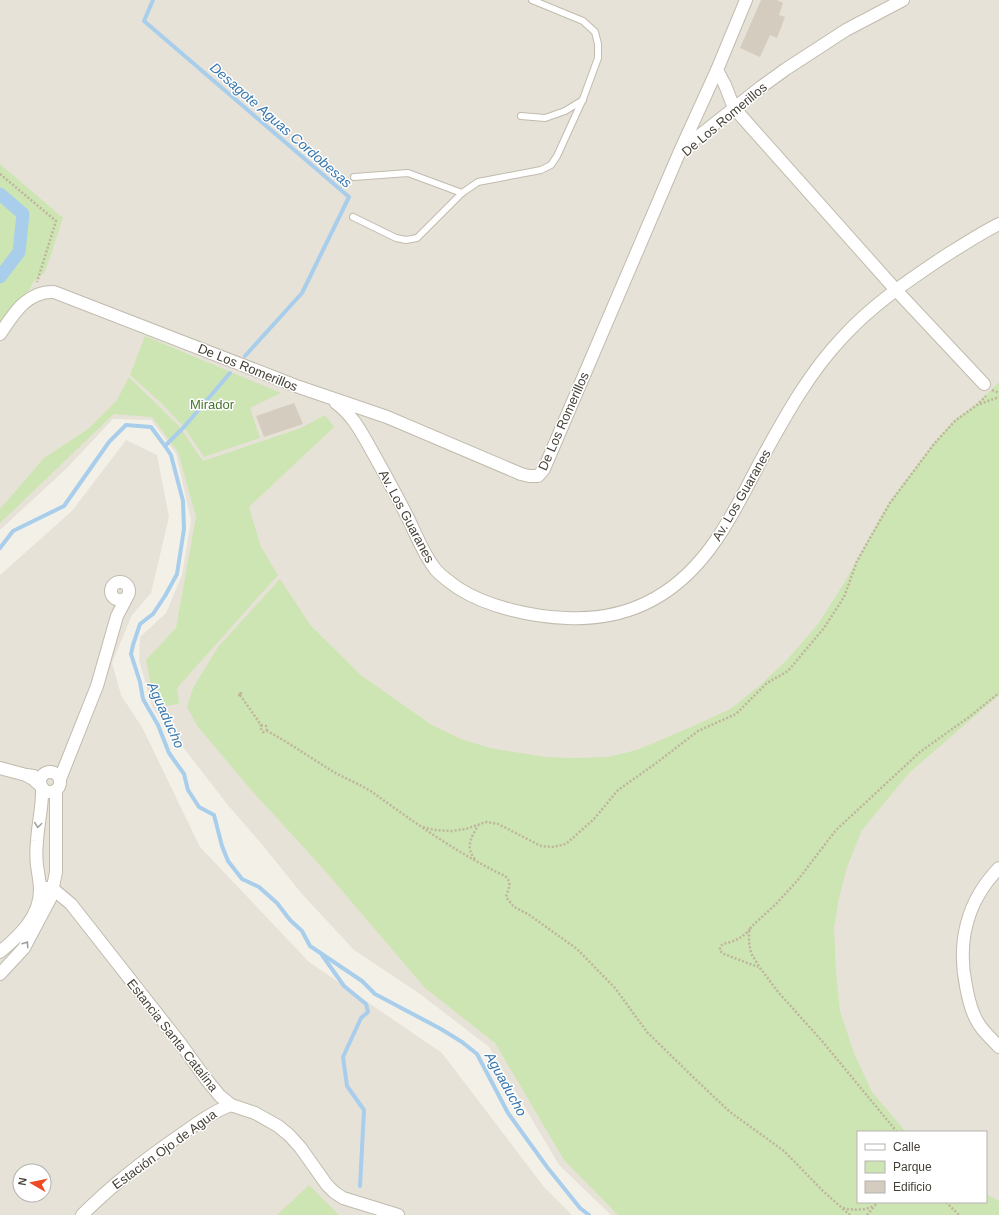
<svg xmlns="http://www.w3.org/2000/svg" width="999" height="1215" font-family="Helvetica,sans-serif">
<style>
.residential{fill:#e7e2d7;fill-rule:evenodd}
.green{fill:#cde5b3}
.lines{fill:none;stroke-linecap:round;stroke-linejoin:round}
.stream{stroke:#a8ceec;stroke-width:4}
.canal{stroke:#a8ceec;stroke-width:13}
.building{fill:#d4ccbe}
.lane-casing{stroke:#c1bbae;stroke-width:8}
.street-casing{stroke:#c1bbae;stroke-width:14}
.path{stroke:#bfb49d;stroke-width:2.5;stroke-dasharray:2 2;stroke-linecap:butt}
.lane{stroke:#fff;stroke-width:6}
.street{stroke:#fff;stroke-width:12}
.oneway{stroke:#a2a09b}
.labels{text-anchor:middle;stroke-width:3;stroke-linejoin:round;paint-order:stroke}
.street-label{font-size:13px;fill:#464137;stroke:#fff}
.park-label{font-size:13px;fill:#46752d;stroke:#fff}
.water-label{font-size:14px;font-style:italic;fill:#3676ad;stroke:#fff}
</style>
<rect width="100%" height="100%" fill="#f3f0e8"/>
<!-- residential -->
<g class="residential">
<path d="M0,0H999V1215H611L559,1165L489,1047L420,994L354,950L302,894L265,848L227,804L152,707L139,660L140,637L166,613L182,575L191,520L176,454L151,420L113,419L67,468L0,530ZM858,1132H986V1202H858Z"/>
<path d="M126,440L157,455L169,517L151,593L132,615L112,663L121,695L143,729L200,847L309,962L442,1053L544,1187L572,1215H0V575L72,511ZM20,1171H44V1195H20Z"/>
</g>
<!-- green -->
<g class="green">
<polygon points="0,164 63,218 45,272 33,282 29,290 15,305 0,327"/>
<polygon points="145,336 281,393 250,408 260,438 204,457 184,427 159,401 130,375"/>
<polygon points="129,377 179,426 203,461 301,428 325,415 334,427 249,507 261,547 278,575 177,688 179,704 155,707 146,660 176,628 196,517 178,452 152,417 114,414 0,523 0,509 44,458 88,429 117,400"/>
<polygon points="999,382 999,695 909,773 862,830 847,867 839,898 834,927 836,971 840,1011 854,1053 872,1092 906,1132 858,1132 858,1202 986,1202 986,1194 999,1201 999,1215 618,1215 564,1160 495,1043 425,988 327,873 253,792 198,727 187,707 193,688 218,647 280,579 311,626 362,676 432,725 461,739 490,748 545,757 573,758 608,757 637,750 698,724 730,709 758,687 786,661 818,624 843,585 889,502 933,444 954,420 980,401"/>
<polygon points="309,1185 339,1215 277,1215"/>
</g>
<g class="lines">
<!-- stream -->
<g class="stream">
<polyline points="153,0 144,21 349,197 302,293 245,356"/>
<polyline points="165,446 171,455 183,501 184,529 177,574 165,596 153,614 140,624 133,645 131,654 140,682 143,699 158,725 169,753 184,774 188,790 199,807 214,815 222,846 228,861 242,879 259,887 277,903 290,920 302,931 310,946 362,981 375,994 441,1029 462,1042 477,1054 508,1113 547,1167 580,1208 589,1215"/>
<polyline points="0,548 13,531 64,506 109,442 126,425 151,427 165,446 184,427 230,373"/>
<polyline points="322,955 344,986 366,1004 368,1012 361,1018 343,1057 347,1086 364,1110 360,1186"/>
</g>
<!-- canal -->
<polyline class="canal" points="0,194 23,214 19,252 0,277"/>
</g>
<!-- building -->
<g class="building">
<polygon points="761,0 777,0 783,3 779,15 785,17 777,38 770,35 760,57 740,48"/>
<polygon points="294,403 303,424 264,437 256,416"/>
</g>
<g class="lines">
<!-- lane casing -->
<g class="lane-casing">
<g id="lane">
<polyline points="521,116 545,118 565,111 583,100"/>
<polyline points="354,177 408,173 462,193"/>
<polyline points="353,217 396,238 406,240 417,238 462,193 478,182 541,170 551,165 557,156 583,99 598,58 598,44 595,32 583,21 532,0"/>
</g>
</g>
<!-- street casing -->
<g class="street-casing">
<g id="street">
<polyline points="717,70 725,85 734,108 895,289 984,384"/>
<polyline points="681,149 717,70 746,0"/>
<path d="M0,334C14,313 27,291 54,292L299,387L387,417L521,474L529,476H538L544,469L680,151L761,87L786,69L846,30L903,0"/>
<path d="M336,403C351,414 359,428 368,444C382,469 396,494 409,520C416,535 425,557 436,570C442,577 450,582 458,588C487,607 533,617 567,618C631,621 680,593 716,540C735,513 749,482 765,453C787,413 810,372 842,338C871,306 906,282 942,258C961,246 979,234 999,224"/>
<circle cx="120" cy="591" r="9"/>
<polyline points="0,768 26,775 34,776"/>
<circle cx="50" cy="782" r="10"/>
<polyline points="60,779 97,686 117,616 126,599"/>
<path d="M999,868C967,901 957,942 966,986C968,997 971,1011 977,1021C982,1031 992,1039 999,1047"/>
<polyline points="40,887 53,889 71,904 180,1043 206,1079 220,1096 231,1105 255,1113 278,1126 289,1135 300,1147 327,1185 334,1192 343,1198 398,1215"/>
<path d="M0,952C19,936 40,917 40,890C40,884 39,878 38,872C36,862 36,851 37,841C38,823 43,805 42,787L33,779L26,775"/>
<polyline points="0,974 24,948 51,897 56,872 56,790"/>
<path d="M82,1215C112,1185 144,1160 179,1136C196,1124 212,1112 231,1105"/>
</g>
</g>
<!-- path -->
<g class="path">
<polyline points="0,174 56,221 37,282"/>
<polyline points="992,390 999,393"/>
<polyline points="980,404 999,397"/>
<path d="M240,695H238L241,693L240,695L261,725L260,727L263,732L267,731C290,743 312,759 334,772C346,779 360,784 372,792C414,822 458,854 505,876C513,883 508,889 506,897L514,907L528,914L577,949L615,988L647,1032L693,1077L730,1112L784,1151L823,1191L850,1215"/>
<polyline points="261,725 266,726 267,731"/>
<polyline points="423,827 435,830 452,831 466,829 486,822 498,824 541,846 552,847 566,844 594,819 618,790 655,764 698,731 736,714 767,683 788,671 824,628 844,597 857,561 890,503 934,444 955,421 977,405 986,396"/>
<path d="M475,859C465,848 471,837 478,826"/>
<path d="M750,929C745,935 739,939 731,942C727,943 723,943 720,947V951L724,954L758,967"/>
<polyline points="897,1132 822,1041 779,993 760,968 751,953 749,942 749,932 751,927 776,904 797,881 836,830 920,752 969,717 999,693"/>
<polyline points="946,1202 959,1215"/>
<path d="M843,1208C854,1210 863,1211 874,1206"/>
<polyline points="867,1215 878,1202"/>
</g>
<!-- lane -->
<use href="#lane" class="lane"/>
<!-- street -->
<use href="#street" class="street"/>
</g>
<!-- one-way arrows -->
<defs><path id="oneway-chevron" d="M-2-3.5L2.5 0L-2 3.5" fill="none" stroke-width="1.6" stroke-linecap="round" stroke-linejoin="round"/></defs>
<g class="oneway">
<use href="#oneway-chevron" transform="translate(38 825) rotate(98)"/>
<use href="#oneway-chevron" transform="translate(26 944) rotate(-56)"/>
</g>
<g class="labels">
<!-- street labels -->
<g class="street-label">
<text transform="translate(724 119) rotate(-40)" y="5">De Los Romerillos</text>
<text transform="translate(248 367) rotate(22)" y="5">De Los Romerillos</text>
<text transform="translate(563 421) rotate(-66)" y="5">De Los Romerillos</text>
<text transform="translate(741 495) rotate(-60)" y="5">Av. Los Guaranes</text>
<text transform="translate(407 516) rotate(62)" y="5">Av. Los Guaranes</text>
<text transform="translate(173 1035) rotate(52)" y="5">Estancia Santa Catalina</text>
<text transform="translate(164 1149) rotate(-36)" y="5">Estación Ojo de Agua</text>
</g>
<!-- park labels -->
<g class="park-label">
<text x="212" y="409">Mirador</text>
</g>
<!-- water labels -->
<g class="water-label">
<text transform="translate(281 125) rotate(41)" y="5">Desagote Aguas Cordobesas</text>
<text transform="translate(166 715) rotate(66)" y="5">Aguaducho</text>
<text transform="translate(506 1084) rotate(61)" y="5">Aguaducho</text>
</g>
</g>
<!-- legend -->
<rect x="857" y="1131" width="130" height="72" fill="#ffffff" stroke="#b5b3af"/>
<rect x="865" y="1144" width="20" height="6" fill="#ffffff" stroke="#b5b3af"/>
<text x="893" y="1151" font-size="12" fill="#464137">Calle</text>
<rect x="865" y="1161" width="20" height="12" fill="#cde5b3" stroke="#b5b3af"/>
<text x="893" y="1171" font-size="12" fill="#464137">Parque</text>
<rect x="865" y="1181" width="20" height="12" fill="#d4ccbe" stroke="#b5b3af"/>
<text x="893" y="1191" font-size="12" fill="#464137">Edificio</text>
<!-- north arrow -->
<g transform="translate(32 1183) rotate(279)"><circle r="19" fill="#ffffff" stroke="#b5b3af"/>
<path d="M0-3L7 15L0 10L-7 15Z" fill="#ee4a24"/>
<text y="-6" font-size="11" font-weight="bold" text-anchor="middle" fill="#464137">N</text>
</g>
</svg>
